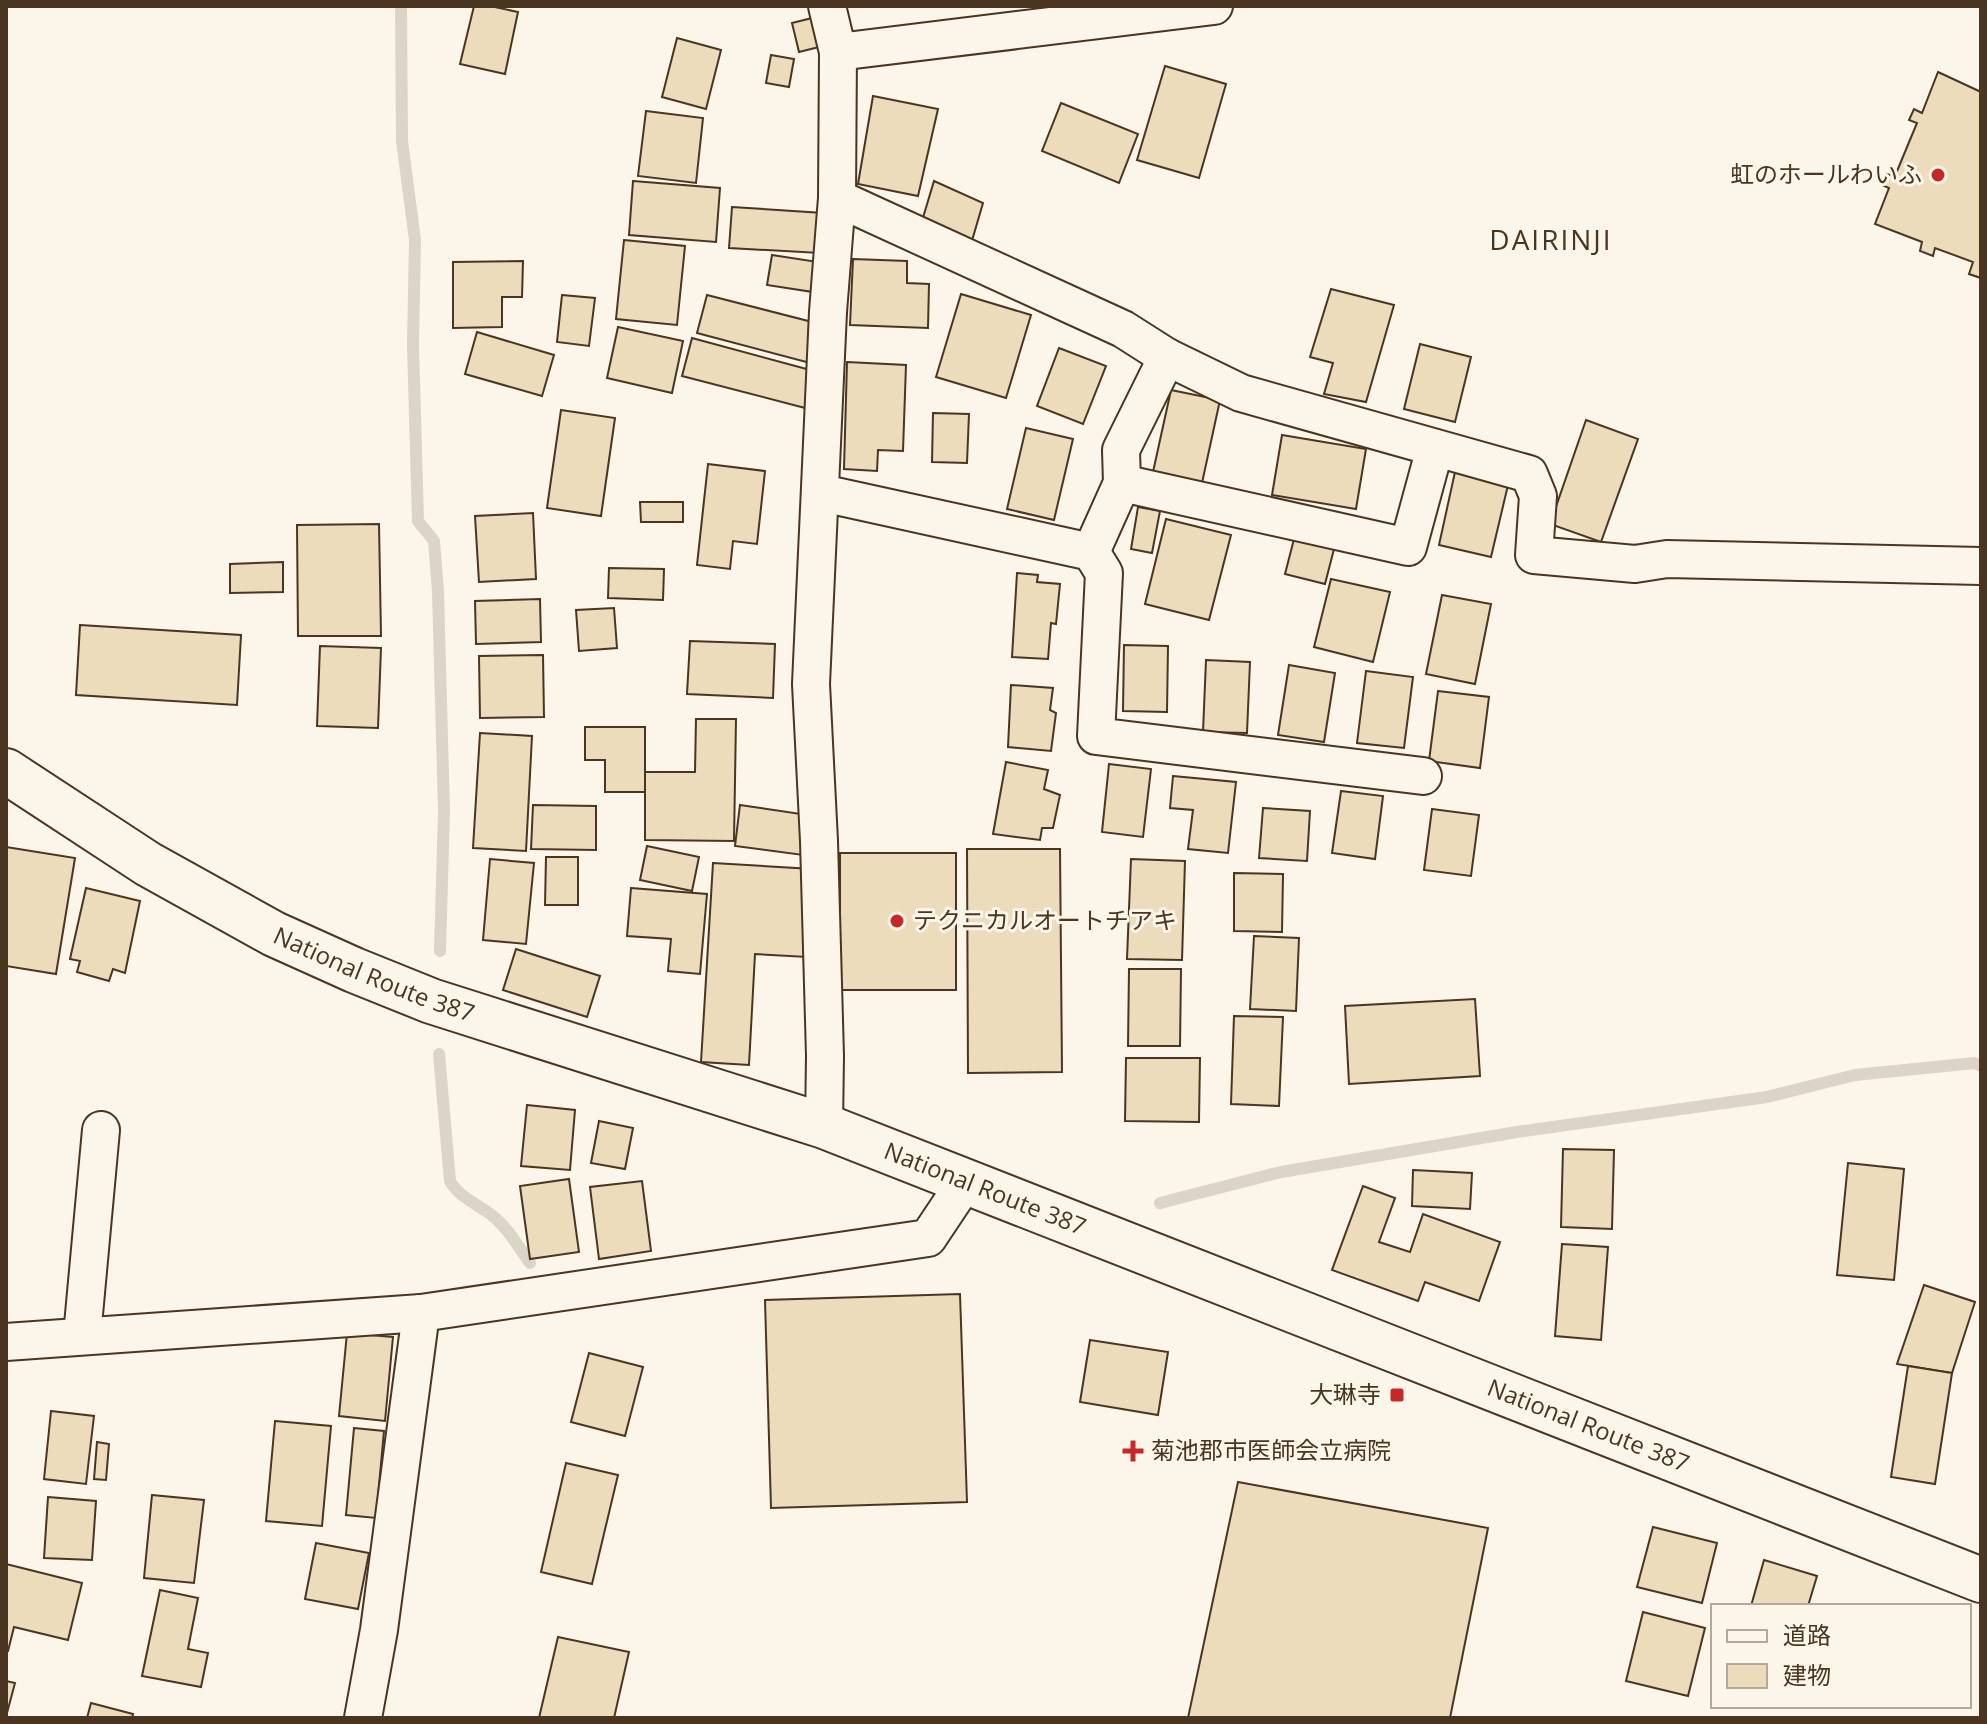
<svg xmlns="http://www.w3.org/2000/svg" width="1987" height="1724" font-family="'Open Sans','Noto Sans JP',sans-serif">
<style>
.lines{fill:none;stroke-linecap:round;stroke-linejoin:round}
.stream{stroke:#dcd4c6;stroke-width:12}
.building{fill:#ecdcbc;stroke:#4a3520;stroke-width:2}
.minor-casing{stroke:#4a3520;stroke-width:40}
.trunk-casing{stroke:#4a3520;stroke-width:48}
.minor{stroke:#fbf6e9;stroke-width:36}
.trunk{stroke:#fbf6e9;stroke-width:44}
.poi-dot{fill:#c62828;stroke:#fbf6e9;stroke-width:3}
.labels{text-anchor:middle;stroke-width:6;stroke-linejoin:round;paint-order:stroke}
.poi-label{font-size:24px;fill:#4a3520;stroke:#fbf6e9;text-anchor:end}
.street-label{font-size:24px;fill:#4a3520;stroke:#fbf6e9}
.quarter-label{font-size:28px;letter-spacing:2px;fill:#4a3520;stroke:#fbf6e9}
</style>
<rect width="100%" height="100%" fill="#fbf6e9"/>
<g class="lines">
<!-- stream -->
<g class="stream">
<polyline points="401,6 402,141 415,240 413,345 418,521 434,541 438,592 444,811 440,951"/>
<path d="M439,1054L450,1181C459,1198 480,1205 494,1217C509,1229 519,1248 530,1263"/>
<polyline points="1160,1203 1281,1172 1517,1132 1767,1097 1855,1075 1975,1063 1981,1066"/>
</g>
</g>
<!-- building -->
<g class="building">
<polygon points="474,6 490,6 518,12 505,74 460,64"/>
<polygon points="816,17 823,46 799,52 792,23"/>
<polygon points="677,38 721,50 706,109 662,97"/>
<polygon points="771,55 794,59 789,87 766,83"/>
<polygon points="1165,66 1226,84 1199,178 1137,160"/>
<polygon points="1938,72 1981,92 1981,278 1969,274 1973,262 1935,248 1933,256 1920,251 1922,242 1875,224 1889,188 1882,185 1886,174 1895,176 1917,123 1909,120 1914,109 1922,113"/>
<polygon points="873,96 938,109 918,196 858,184"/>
<polygon points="1061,103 1138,134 1119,183 1042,151"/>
<polygon points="646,111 703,118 696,183 638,176"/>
<polygon points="633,181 720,188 716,242 629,235"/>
<polygon points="934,181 983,203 971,244 922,221"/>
<polygon points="732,207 823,213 820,253 729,248"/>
<polygon points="624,240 685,246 677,325 616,319"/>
<polygon points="772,255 818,262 813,292 767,285"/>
<polygon points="853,259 907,261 907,283 929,284 928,328 850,325"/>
<polygon points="523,261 522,297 502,297 502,327 453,328 453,262"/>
<polygon points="1331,289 1394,305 1366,402 1324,394 1333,363 1310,357"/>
<polygon points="961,294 1031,315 1006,398 936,377"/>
<polygon points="562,295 595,298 589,346 557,342"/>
<polygon points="707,295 824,325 814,364 697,333"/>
<polygon points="618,327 683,341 672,393 607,378"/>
<polygon points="477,332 554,355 542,396 465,374"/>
<polygon points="692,338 814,371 805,408 682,376"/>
<polygon points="1420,344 1471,357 1455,422 1404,409"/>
<polygon points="1059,348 1106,366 1083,424 1037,406"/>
<polygon points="847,362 906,365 903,451 878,450 877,471 844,469"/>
<polygon points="1171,390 1220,400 1202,483 1153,472"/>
<polygon points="561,410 615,418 601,516 547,508"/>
<polygon points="933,413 969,414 967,463 932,462"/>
<polygon points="1586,420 1638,439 1601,542 1550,524"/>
<polygon points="1026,428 1073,439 1054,520 1007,509"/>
<polygon points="1282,435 1366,449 1356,509 1272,495"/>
<polygon points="708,464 765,471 757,544 733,541 730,569 697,565"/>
<polygon points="1455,472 1508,485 1491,557 1439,545"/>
<polygon points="640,502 683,502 683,522 641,522"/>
<polygon points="1138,507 1160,511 1152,553 1131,549"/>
<polygon points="533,513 536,579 479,582 475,516"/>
<polygon points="1166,519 1231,535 1209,620 1145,604"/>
<polygon points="379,524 381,636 298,636 297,525"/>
<polygon points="1294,539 1334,549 1325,584 1285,574"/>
<polygon points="283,562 283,592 230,593 230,564"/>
<polygon points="609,568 664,569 663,600 608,598"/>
<polygon points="1017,573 1038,575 1037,582 1060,584 1056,624 1051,623 1048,659 1012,657"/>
<polygon points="1331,579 1390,592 1373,662 1314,647"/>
<polygon points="1442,595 1491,604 1475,684 1426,674"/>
<polygon points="540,599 541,642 476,644 475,601"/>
<polygon points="614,608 617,648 579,651 576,610"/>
<polygon points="80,625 241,635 237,705 76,695"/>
<polygon points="690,641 775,644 773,698 687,694"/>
<polygon points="1124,645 1168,646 1167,712 1123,711"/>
<polygon points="320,646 381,648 378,728 317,726"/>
<polygon points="543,655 544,717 480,718 479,656"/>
<polygon points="1206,660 1250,662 1247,733 1203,732"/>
<polygon points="1289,665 1335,673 1324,742 1278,735"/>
<polygon points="1366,671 1413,677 1404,748 1357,743"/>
<polygon points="1011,685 1053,688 1050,710 1056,713 1051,751 1008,747"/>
<polygon points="1438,691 1489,697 1480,768 1429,761"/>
<polygon points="696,719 736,719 734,841 645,840 645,772 695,772"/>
<polygon points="585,727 645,727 645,792 605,792 605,760 585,760"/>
<polygon points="480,733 532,736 526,851 473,848"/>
<polygon points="1006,762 1048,770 1044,789 1060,795 1053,828 1042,828 1040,840 993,834"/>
<polygon points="1109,764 1151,769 1143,837 1102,832"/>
<polygon points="1173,776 1236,782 1228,853 1188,849 1193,810 1170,808"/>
<polygon points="1341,791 1383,796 1375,859 1332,853"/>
<polygon points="533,805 596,806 596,850 531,849"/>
<polygon points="740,805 808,815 803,855 735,846"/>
<polygon points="1263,808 1310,811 1307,861 1259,858"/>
<polygon points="1432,809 1479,815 1471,876 1424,870"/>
<polygon points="647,846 699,857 692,891 640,880"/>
<polygon points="6,847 75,858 56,974 6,966"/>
<polygon points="967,849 1060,849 1062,1072 968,1073"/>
<rect x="840" y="853" width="116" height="137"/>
<polygon points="546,857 578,857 578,905 545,905"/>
<polygon points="490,859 534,863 526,944 483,940"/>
<polygon points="1131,859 1185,861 1182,960 1127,959"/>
<polygon points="713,863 812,869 807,957 755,954 749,1065 701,1062"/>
<polygon points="1234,873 1283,874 1282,932 1234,931"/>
<polygon points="86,888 140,901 125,973 113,969 109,981 77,972 80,961 70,959"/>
<polygon points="631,888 707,894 700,974 668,971 671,939 627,936"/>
<polygon points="1254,936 1299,938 1296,1011 1250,1009"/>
<polygon points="516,949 600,976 587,1017 503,990"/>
<polygon points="1129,969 1181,969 1180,1046 1128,1046"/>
<polygon points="1475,999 1480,1076 1349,1084 1345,1006"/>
<polygon points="1234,1016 1283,1017 1279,1106 1231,1104"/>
<polygon points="1126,1058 1200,1058 1199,1122 1125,1121"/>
<polygon points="527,1105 575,1110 570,1170 521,1166"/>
<polygon points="599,1121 633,1128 625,1169 591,1163"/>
<polygon points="1563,1149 1614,1150 1612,1229 1561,1227"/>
<polygon points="1848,1163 1904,1169 1894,1280 1837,1275"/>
<polygon points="1413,1170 1472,1173 1470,1209 1412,1206"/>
<polygon points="569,1179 579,1252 530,1259 520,1186"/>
<polygon points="642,1181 651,1251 599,1259 590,1187"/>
<polygon points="1363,1186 1395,1198 1379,1242 1410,1252 1423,1214 1500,1242 1479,1301 1425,1282 1418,1301 1332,1270"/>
<polygon points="1562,1244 1608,1247 1601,1340 1555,1336"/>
<polygon points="1924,1285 1975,1302 1952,1373 1897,1364"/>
<polygon points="960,1294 967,1502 771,1508 765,1300"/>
<polygon points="347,1333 393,1337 385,1421 339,1416"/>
<polygon points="1090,1340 1168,1352 1158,1415 1080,1402"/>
<polygon points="589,1353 643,1367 625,1436 571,1422"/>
<polygon points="1908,1366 1952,1373 1935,1484 1891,1477"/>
<polygon points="51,1411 94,1416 86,1484 44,1479"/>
<polygon points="275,1421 331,1426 322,1526 266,1521"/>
<polygon points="354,1428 384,1431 376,1518 346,1515"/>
<polygon points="97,1442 109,1444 106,1480 94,1479"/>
<polygon points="566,1463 618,1475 592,1584 541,1572"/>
<polygon points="1238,1482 1488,1528 1450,1718 1188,1718"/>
<polygon points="152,1495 204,1500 194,1583 144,1578"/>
<polygon points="48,1497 96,1501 92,1560 44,1558"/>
<polygon points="1653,1527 1717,1543 1702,1603 1637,1587"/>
<polygon points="316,1543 369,1553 358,1609 305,1599"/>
<polygon points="1764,1560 1817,1576 1808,1606 1751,1606"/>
<polygon points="6,1564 82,1583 68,1640 14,1627 8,1651 6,1651"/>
<polygon points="160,1590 198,1598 188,1649 208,1653 201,1687 142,1676"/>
<polygon points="1643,1612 1705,1628 1688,1696 1626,1681"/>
<polygon points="558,1637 629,1652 614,1718 539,1718"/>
<polygon points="6,1681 15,1683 7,1713 6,1713"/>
<polygon points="91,1703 133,1714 132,1718 87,1718"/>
</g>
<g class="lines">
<!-- minor casing -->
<g class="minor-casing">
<g id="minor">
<polyline points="838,52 1214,6"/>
<polyline points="837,198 1123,329 1167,357 1241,393 1529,474 1538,496 1534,555 1635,564 1667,559 1981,566"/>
<polyline points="1122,483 1408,547 1435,448"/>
<polyline points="822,493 1091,552 1104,573 1096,736 1423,776"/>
<polyline points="1091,552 1122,483 1121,450 1167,357"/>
<polyline points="824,1126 825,1056 819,841 811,684 828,312 837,198 838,52 827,6"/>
<polyline points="82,1336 101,1130"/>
<polyline points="6,1342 421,1313 928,1238 966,1181"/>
<polyline points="363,1718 379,1630 421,1313"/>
</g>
</g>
<!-- trunk casing -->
<g class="trunk-casing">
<g id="trunk">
<path id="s1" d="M6,771L148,864L274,934L354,970L431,1001L824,1126L1981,1580"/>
</g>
</g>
<!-- minor -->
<use href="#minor" class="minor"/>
<!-- trunk -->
<use href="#trunk" class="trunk"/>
</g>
<!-- markers -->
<g class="poi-dot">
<circle cx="1938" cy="175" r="8"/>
<circle cx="897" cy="921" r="8"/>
<rect x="1389" y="1387" width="16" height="16" rx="4"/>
<path d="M1129 1439h8v8h8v8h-8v8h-8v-8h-8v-8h8z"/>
</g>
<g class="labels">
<!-- poi labels -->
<g class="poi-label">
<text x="1922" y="183">虹のホールわいふ</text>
<text x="913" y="929" text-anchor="start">テクニカルオートチアキ</text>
<text x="1381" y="1403">大琳寺</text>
<text x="1151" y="1459" text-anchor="start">菊池郡市医師会立病院</text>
</g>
<!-- street labels -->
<g class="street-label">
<text dy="8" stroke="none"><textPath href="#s1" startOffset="422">National Route 387</textPath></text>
<text dy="8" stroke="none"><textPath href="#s1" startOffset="1070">National Route 387</textPath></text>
<text dy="8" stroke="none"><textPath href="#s1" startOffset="1718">National Route 387</textPath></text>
</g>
<!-- quarter labels -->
<g class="quarter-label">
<text x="1551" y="250">DAIRINJI</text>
</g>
</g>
<!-- border -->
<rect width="1987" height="1724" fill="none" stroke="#4a3520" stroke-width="16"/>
<!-- legend -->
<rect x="1711" y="1604" width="260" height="104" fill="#fbf6e9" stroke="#b4a999" stroke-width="2"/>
<rect x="1727" y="1630" width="40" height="12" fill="#fbf6e9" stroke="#b4a999" stroke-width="2"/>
<text x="1783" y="1644" font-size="24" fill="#4a3520">道路</text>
<rect x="1727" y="1664" width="40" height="24" fill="#ecdcbc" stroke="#b4a999" stroke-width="2"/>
<text x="1783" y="1684" font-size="24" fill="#4a3520">建物</text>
</svg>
